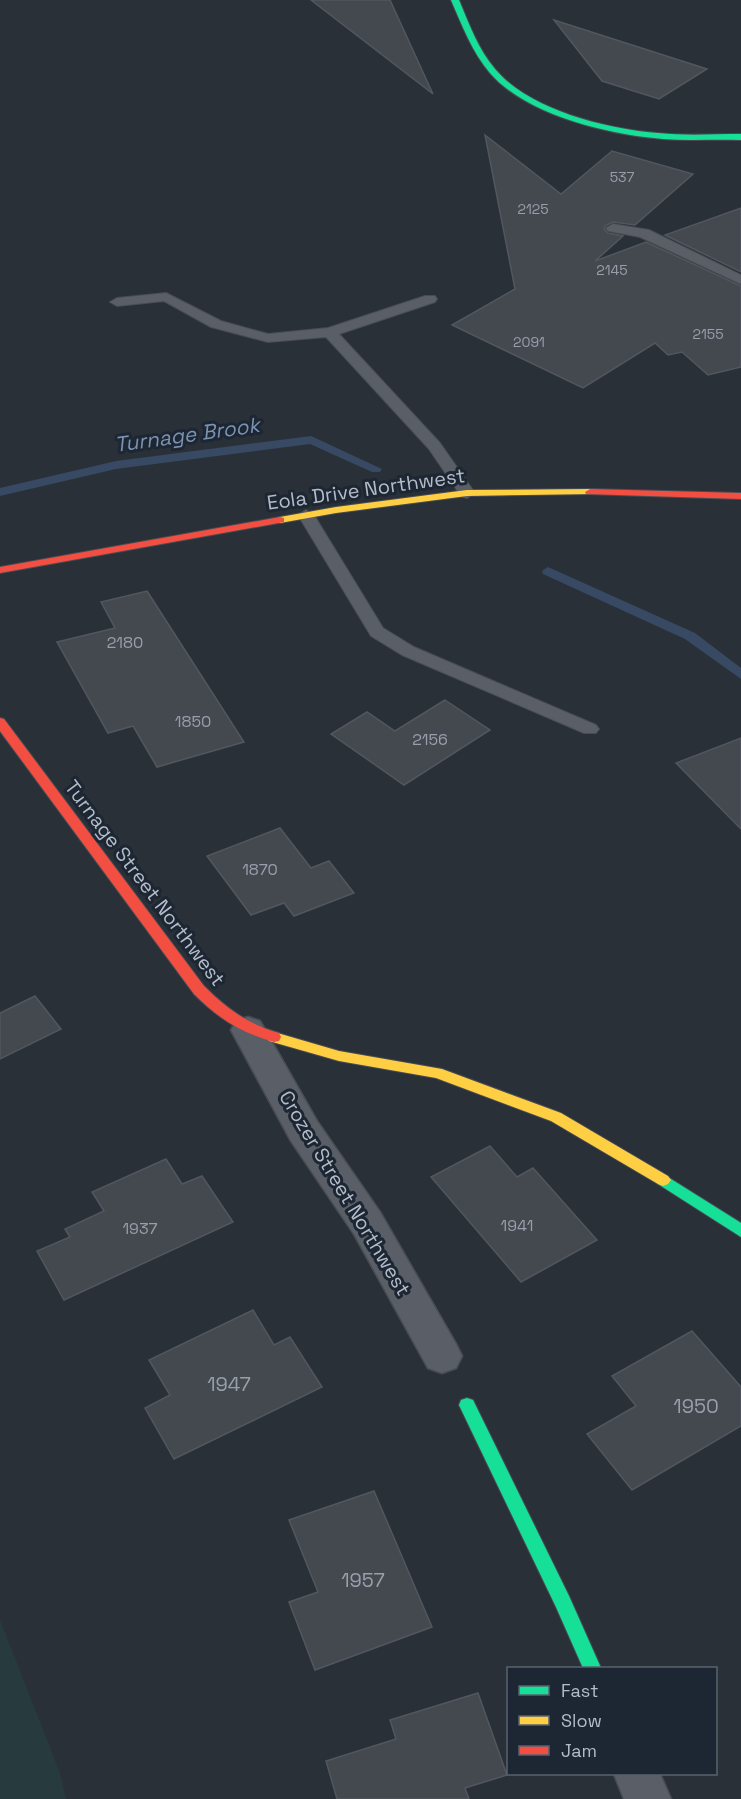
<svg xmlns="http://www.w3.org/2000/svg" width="741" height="1799" font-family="'Space Grotesk',sans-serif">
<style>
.green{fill:#273a3e}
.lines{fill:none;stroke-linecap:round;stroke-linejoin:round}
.stream{fill:#384963;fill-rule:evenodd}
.building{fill:#444950;stroke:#52575f;stroke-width:1.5}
.lane-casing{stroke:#484c53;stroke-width:2}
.street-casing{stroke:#484c53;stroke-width:3}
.fast-casing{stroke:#484c53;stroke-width:2}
.slow-casing{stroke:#484c53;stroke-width:2}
.jam-casing{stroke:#484c53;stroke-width:2}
.lane{fill:#5a5e66;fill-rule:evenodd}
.street{fill:#5a5e66;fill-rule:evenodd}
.fast{fill:#16e098;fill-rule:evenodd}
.slow{fill:#ffcf43;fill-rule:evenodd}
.jam{fill:#f24e42;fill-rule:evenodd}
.labels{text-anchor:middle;stroke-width:6;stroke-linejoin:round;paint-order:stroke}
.far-number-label{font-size:14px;fill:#989fab}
.number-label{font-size:16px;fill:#989fab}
.street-label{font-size:20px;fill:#b4bcc9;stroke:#1d2633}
.near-number-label{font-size:20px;fill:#989fab}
.water-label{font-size:21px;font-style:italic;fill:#7c92b1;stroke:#1d2633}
</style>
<rect width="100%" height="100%" fill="#2a3038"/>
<!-- green -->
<polygon class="green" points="0,1620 60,1773 66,1799 0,1799"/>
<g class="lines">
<!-- stream -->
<g class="stream">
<polygon points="311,436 382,469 380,472 372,472 310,444 116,469 0,496 0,488 116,461"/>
<polygon points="548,567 695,633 741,668 741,679 685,639 543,574 542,571"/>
</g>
</g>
<!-- building -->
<g class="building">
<polygon points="311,0 390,0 433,94"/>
<polygon points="554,20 707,69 659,99 602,81"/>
<polygon points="485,135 561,194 612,151 693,174 635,225 613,222 605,226 604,229 608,233 623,236 595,261 646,242 741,286 741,367 708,375 682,352 668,355 655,343 583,388 452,325 515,289"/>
<polygon points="741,208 741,272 665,235"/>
<polygon points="147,591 244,742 157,767 133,726 108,733 57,642 115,628 101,602"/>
<polygon points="445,700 490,730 404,785 331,734 367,712 395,731"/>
<polygon points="741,738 741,829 676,763"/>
<polygon points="280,828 311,868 329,861 354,893 294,916 284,903 251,915 207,856"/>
<polygon points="35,996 61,1029 0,1059 0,1013"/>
<polygon points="490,1146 517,1177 533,1168 597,1240 521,1282 431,1177"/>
<polygon points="166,1159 182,1184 202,1176 233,1222 64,1300 37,1251 70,1237 65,1229 104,1211 92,1192"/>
<polygon points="253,1310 274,1345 290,1337 322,1387 174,1459 145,1408 170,1395 149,1360"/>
<polygon points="692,1331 741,1387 741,1426 632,1490 587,1434 636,1406 612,1376"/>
<polygon points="374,1491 432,1627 315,1670 289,1602 318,1592 289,1520"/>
<polygon points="478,1693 507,1775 465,1788 469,1799 337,1799 326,1761 396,1739 390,1720"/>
</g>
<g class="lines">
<!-- lane casing -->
<g class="lane-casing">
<g id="lane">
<polygon points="613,224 649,230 741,275 741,284 640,237 608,231 606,228"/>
<polygon points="166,293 221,321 268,334 328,328 425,296 435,296 437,299 435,302 339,334 440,443 475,493 467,498 461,496 429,449 326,337 268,342 211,327 164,301 117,306 110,302 117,298"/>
<polygon points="306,510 314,515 383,628 414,647 596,725 599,729 596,733 584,733 402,655 371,636 298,515"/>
</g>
</g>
<!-- street casing -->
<g class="street-casing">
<g id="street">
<polygon points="248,1017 260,1021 317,1121 380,1212 456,1344 462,1356 456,1368 442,1373 428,1368 354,1234 291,1141 231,1030 236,1021"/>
<polygon points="614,1774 660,1774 671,1799 624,1799"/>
</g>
</g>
<!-- fast casing -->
<g class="fast-casing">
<g id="fast">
<path d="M451,0H459C469,24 478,49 495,69C529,110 607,129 658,133C686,136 714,134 741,134V140C715,139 689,141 663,139C609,135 526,115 490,73C472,52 462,25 451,0Z"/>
<polygon points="663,1174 741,1223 741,1237 658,1184 655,1180 658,1176"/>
<polygon points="467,1398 473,1400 569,1596 601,1668 583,1668 556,1607 459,1405 461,1400"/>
</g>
</g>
<!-- slow casing -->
<g class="slow-casing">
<g id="slow">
<polygon points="590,489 595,492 594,494 467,496 336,513 280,523 274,520 280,517 336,507 467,490"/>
<polygon points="274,1032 339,1051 442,1069 561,1113 668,1176 671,1180 668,1184 663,1186 658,1184 551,1121 436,1078 339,1061 269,1041 267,1037 269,1033"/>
</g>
</g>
<!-- jam casing -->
<g class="jam-casing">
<g id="jam">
<polygon points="590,489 741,493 741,499 586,494 585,492"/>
<polygon points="280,517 284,518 284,522 0,573 0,567"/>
<path d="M0,718L4,719L204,986C227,1009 248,1024 279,1033L281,1037L279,1041L274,1042C241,1033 218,1018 194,994L0,731Z"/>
</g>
</g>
<!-- lane -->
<use href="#lane" class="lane"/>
<!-- street -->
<use href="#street" class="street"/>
<!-- fast -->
<use href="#fast" class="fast"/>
<!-- slow -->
<use href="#slow" class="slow"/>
<!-- jam -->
<use href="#jam" class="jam"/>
</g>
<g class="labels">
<!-- far-number labels -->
<g class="far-number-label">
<text x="622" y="182">537</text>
<text x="533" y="214">2125</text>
<text x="612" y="275">2145</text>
<text x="708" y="339">2155</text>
<text x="529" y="347">2091</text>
</g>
<!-- number labels -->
<g class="number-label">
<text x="125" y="648">2180</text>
<text x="193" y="727">1850</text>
<text x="430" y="745">2156</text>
<text x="260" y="875">1870</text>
<text x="517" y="1231">1941</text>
<text x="140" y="1234">1937</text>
</g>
<!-- street labels -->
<g class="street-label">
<text transform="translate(366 489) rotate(-8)" y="7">Eola Drive Northwest</text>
<text transform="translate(145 883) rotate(53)" y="7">Turnage Street Northwest</text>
<text transform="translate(345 1193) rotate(59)" y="7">Crozer Street Northwest</text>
</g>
<!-- near-number labels -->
<g class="near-number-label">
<text x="229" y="1391">1947</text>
<text x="696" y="1413">1950</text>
<text x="363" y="1587">1957</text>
</g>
<!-- water labels -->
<g class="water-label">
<text transform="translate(187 435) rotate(-8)" y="7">Turnage Brook</text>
</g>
</g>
<!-- legend -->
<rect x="507" y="1667" width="210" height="108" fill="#1d2633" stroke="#59626f" stroke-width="1.5"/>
<rect x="519" y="1686" width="30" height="9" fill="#16e098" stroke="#59626f" stroke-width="1.5"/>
<text x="561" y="1697" font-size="18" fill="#b4bcc9">Fast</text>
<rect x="519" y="1716" width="30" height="9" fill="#ffcf43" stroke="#59626f" stroke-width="1.5"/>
<text x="561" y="1727" font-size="18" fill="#b4bcc9">Slow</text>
<rect x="519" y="1746" width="30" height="9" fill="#f24e42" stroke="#59626f" stroke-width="1.5"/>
<text x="561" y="1757" font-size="18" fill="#b4bcc9">Jam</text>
</svg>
